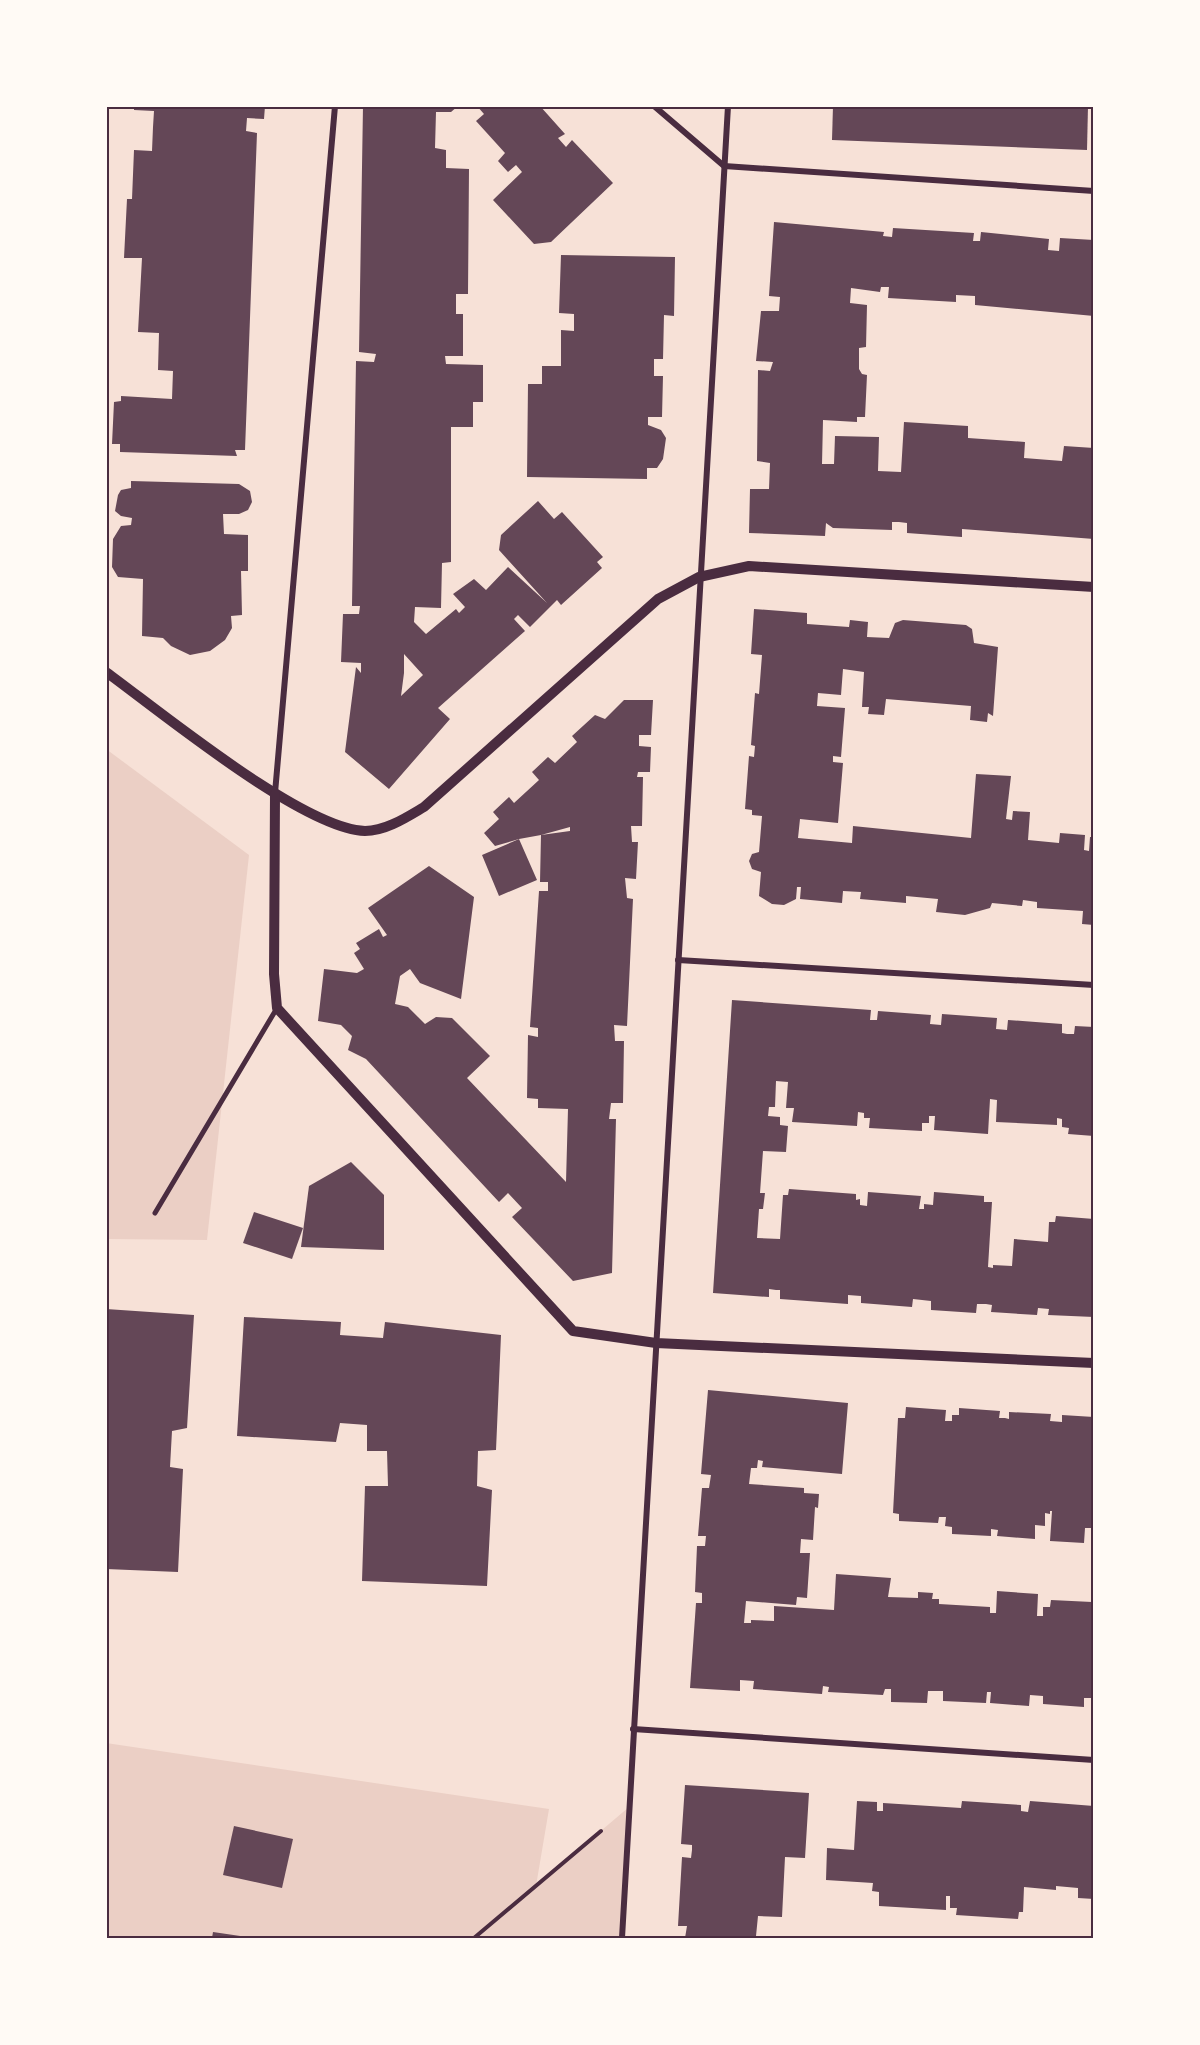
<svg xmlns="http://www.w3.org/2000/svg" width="1200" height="2045" font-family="Helvetica,sans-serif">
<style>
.green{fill:#ebcfc5}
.building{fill:#644757;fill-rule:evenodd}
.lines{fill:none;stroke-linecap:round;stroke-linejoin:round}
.path{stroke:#4a2c40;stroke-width:4}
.pedestrian{stroke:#4a2c40;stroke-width:5}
.minor{stroke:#4a2c40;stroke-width:6}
.tertiary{stroke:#4a2c40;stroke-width:10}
.neatline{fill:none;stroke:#4a2c40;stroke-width:2}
</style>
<rect width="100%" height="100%" fill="#f7e1d7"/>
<!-- green -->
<g class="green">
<polygon points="106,749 249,855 207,1240 107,1239"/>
<polygon points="106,1743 549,1809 536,1886 629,1807 622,1938 107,1938"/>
</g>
<!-- building -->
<g class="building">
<polygon points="134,106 265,106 264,119 247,118 246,131 257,133 245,450 235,450 237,456 120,452 120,444 112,444 114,402 121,401 121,396 172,399 173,371 158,370 159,333 138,332 142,258 124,258 127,199 132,199 134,150 152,151 153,127 154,111 134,110"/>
<path d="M363,106H458L451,112H436L435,148L446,150V168L469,169L468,294H456V314H463V356H445L446,364L483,365V402H473V427H451V562L442,563L441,608L415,607L414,622L426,634L456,609L459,613L465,607L453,594L474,579L486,590L508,567L547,603L499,550L501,535L538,501L554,519L562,512L603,557L597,562L602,568L561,605L557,600L530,627L518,615L514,619L525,631L438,708L450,719L389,789L345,752L356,667L361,673V663L341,662L343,614H359L360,606H352L356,361L374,362L376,354L359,352ZM404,654L423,675L401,696L404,673Z"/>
<polygon points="477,106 540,106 565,134 558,138 566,147 572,140 613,183 551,242 534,244 493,200 522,172 516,165 508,172 498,161 505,153 476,121 484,114"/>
<polygon points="833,106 1088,106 1087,150 832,140"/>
<polygon points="774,222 884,232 883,236 892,237 893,228 974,233 973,241 980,241 981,232 1049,239 1048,250 1059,251 1060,238 1094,240 1094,316 975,305 975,296 956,295 956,302 888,298 889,287 881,287 880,292 851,288 850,303 867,305 866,347 859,348 859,369 862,374 867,375 865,417 857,417 857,422 823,420 822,464 834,464 835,436 879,437 878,471 901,472 904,422 968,426 968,438 1025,442 1024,458 1062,461 1064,446 1094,448 1094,539 962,529 962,537 907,533 907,523 899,522 892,522 892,530 833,528 826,523 825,536 749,533 750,489 769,489 770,463 757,461 758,370 770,371 773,362 756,361 761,311 779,311 780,297 769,296"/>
<polygon points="561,255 675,257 674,316 664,315 663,359 654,359 654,376 663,376 662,417 648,417 648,425 661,430 666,438 663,459 657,468 647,468 647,479 527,477 528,384 542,384 542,366 561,366 561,330 574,331 574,314 559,313"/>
<polygon points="131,481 239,484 250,491 252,502 248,510 239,514 223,514 224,534 248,535 248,571 241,571 242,615 231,616 232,628 225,640 210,651 190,655 171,646 163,638 142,636 143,579 118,577 112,567 113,539 121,526 131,525 132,518 121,516 115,511 118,495 121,490 131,488"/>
<polygon points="754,609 807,613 807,624 849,627 850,620 868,622 867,637 889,638 895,623 903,620 966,625 972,629 974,643 998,647 993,716 988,713 987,722 970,720 971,706 886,699 884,715 868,714 869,707 862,707 864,672 843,669 841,695 818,693 817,706 845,708 841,757 833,756 833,762 843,763 838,823 800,819 798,838 852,843 853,826 971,838 976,774 1011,776 1006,819 1012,820 1013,811 1030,812 1028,840 1059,843 1060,833 1085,835 1084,850 1089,851 1090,837 1094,837 1094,925 1082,924 1083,911 1037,908 1037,902 1023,900 1022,906 992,903 990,908 965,915 936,912 938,899 906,896 906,903 860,899 861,892 843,891 842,903 800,899 801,887 797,887 796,899 784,905 772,904 759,896 761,872 752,869 749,861 752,854 759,852 762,816 752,815 752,810 745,809 749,756 754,757 755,746 751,745 755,693 759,694 762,655 751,654"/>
<path d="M624,700H653L651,735H639V746L651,747L650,772H638L637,777H643L642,826H631L632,842H638L636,879L625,878L627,898L633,899L627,1026L614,1025L615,1041H624L623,1103H611L609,1119H616L612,1273L573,1281L512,1217L522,1208L508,1193L499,1202L366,1059L348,1050L352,1036L341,1025L318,1021L324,969L357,973L364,969L354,953L360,949L356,943L379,929L383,937L387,935L368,908L429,866L474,897L461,999L420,983L410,969L400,976L395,1004L408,1007L425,1024L436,1017L452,1018L490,1056L467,1078L566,1182L568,1109L538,1108V1099L527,1098L528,1035L538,1037V1028L530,1027L539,891H548V882H540L541,835L519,839L537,880L499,896L482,855L519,839L495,846L484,833L499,819L493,812L509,797L514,803L539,780L532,772L548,757L555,763L577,742L572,736L595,715L605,719ZM570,827V831L541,835Z"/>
<polygon points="732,1000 871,1010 870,1020 877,1020 878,1011 931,1015 930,1024 941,1025 942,1014 997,1018 996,1029 1007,1030 1008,1020 1062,1024 1062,1033 1067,1034 1074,1034 1075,1026 1094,1027 1094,1136 1068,1134 1069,1128 1062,1127 1062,1119 1057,1118 1057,1125 996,1122 997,1100 990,1099 988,1134 934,1130 935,1116 929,1116 929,1123 922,1123 922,1131 869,1128 870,1118 864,1118 864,1113 858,1112 857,1126 792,1122 794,1108 786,1108 788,1082 776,1081 775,1107 769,1107 768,1116 780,1117 780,1125 788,1126 786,1152 763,1151 760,1193 765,1193 763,1209 759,1209 757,1238 780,1239 783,1195 788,1195 789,1189 856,1194 856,1200 860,1199 860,1205 867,1206 868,1192 921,1196 919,1209 924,1209 924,1204 933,1205 934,1192 984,1196 984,1202 992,1202 988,1267 993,1268 993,1265 1012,1266 1014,1239 1048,1242 1049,1222 1055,1222 1056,1216 1094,1219 1094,1317 1048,1315 1049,1309 1038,1308 1037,1315 991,1312 992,1305 986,1304 977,1304 976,1313 931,1310 931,1301 913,1299 912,1307 861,1303 861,1296 848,1295 848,1304 780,1299 780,1290 776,1290 769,1289 769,1297 713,1293"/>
<polygon points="351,1162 384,1195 384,1250 301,1247 309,1186"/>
<polygon points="254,1212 303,1228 292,1259 243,1243"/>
<polygon points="106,1309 194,1315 187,1428 172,1431 170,1467 183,1469 178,1572 106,1569"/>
<polygon points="244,1317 341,1322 340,1335 383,1338 385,1322 501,1335 496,1450 478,1451 477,1486 492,1490 487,1586 362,1581 365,1486 388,1486 387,1451 367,1451 367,1425 340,1423 336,1442 237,1436"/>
<polygon points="708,1390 848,1403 842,1474 762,1467 763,1461 758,1460 757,1468 751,1468 749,1484 804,1488 804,1493 819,1494 818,1508 815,1507 813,1540 801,1539 800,1553 810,1553 807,1598 797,1597 796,1605 746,1601 744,1623 751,1623 751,1620 774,1621 774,1606 834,1610 836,1574 891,1578 888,1597 918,1598 918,1592 933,1593 932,1599 939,1599 939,1604 990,1607 990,1613 996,1613 997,1591 1038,1594 1037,1616 1043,1616 1043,1607 1050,1607 1051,1600 1092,1602 1094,1709 1091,1709 1092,1698 1084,1698 1084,1707 1043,1704 1043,1696 1030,1695 1029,1706 990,1703 991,1692 987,1692 986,1703 943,1701 943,1691 928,1691 927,1703 891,1702 891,1689 885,1689 883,1695 828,1692 829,1687 823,1686 822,1694 753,1689 754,1681 740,1680 740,1691 690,1688 696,1603 702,1603 702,1593 695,1592 697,1546 705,1546 706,1536 698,1536 702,1488 709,1488 711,1475 701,1474"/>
<polygon points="906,1407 946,1410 945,1421 952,1421 952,1415 959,1415 959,1408 1000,1411 999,1418 1005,1418 1009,1419 1009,1412 1051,1414 1050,1421 1062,1422 1062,1415 1094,1417 1094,1528 1085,1528 1084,1543 1050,1541 1052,1511 1050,1511 1050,1514 1045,1513 1045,1526 1035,1525 1035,1539 997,1536 998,1530 991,1529 991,1536 952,1534 952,1527 945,1526 946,1517 939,1517 938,1523 899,1521 899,1514 893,1513 898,1418 905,1418"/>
<polygon points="685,1785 809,1793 805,1858 785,1857 782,1917 758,1916 756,1936 685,1938 687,1926 678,1926 682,1857 691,1858 692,1850 692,1845 681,1844"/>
<polygon points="857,1801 877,1802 877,1811 883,1811 883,1803 961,1808 962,1801 1021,1805 1021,1811 1028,1812 1030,1801 1094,1806 1094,1899 1078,1898 1078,1888 1056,1886 1056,1890 1024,1887 1023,1912 1019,1912 1018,1919 956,1915 957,1908 950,1908 950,1896 946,1896 946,1910 879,1906 879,1892 872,1891 873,1883 826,1880 827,1848 854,1850"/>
<polygon points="234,1826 293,1839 282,1888 223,1875"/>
<polygon points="213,1932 247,1937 247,1938 212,1938"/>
</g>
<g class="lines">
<!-- path -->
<polyline class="path" points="474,1938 601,1831"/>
<!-- pedestrian -->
<polyline class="pedestrian" points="155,1213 277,1008"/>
<!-- minor -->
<g class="minor">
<polyline points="654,106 724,166 1094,191"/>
<polyline points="275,793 335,106"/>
<polyline points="678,960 1094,985"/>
<polyline points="633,1729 1094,1760"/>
<polyline points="622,1938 728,106"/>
</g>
<!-- tertiary -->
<g class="tertiary">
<path d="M106,672C161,712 303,829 365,831C386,831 407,817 424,807L658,599L699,577L749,566L1094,587"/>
<polyline points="275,794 274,974 277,1008 573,1331 656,1343 1094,1363"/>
</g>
</g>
<!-- border -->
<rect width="1200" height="2045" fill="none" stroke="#fffaf5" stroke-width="216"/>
<rect x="108" y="108" width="984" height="1829" class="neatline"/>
</svg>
